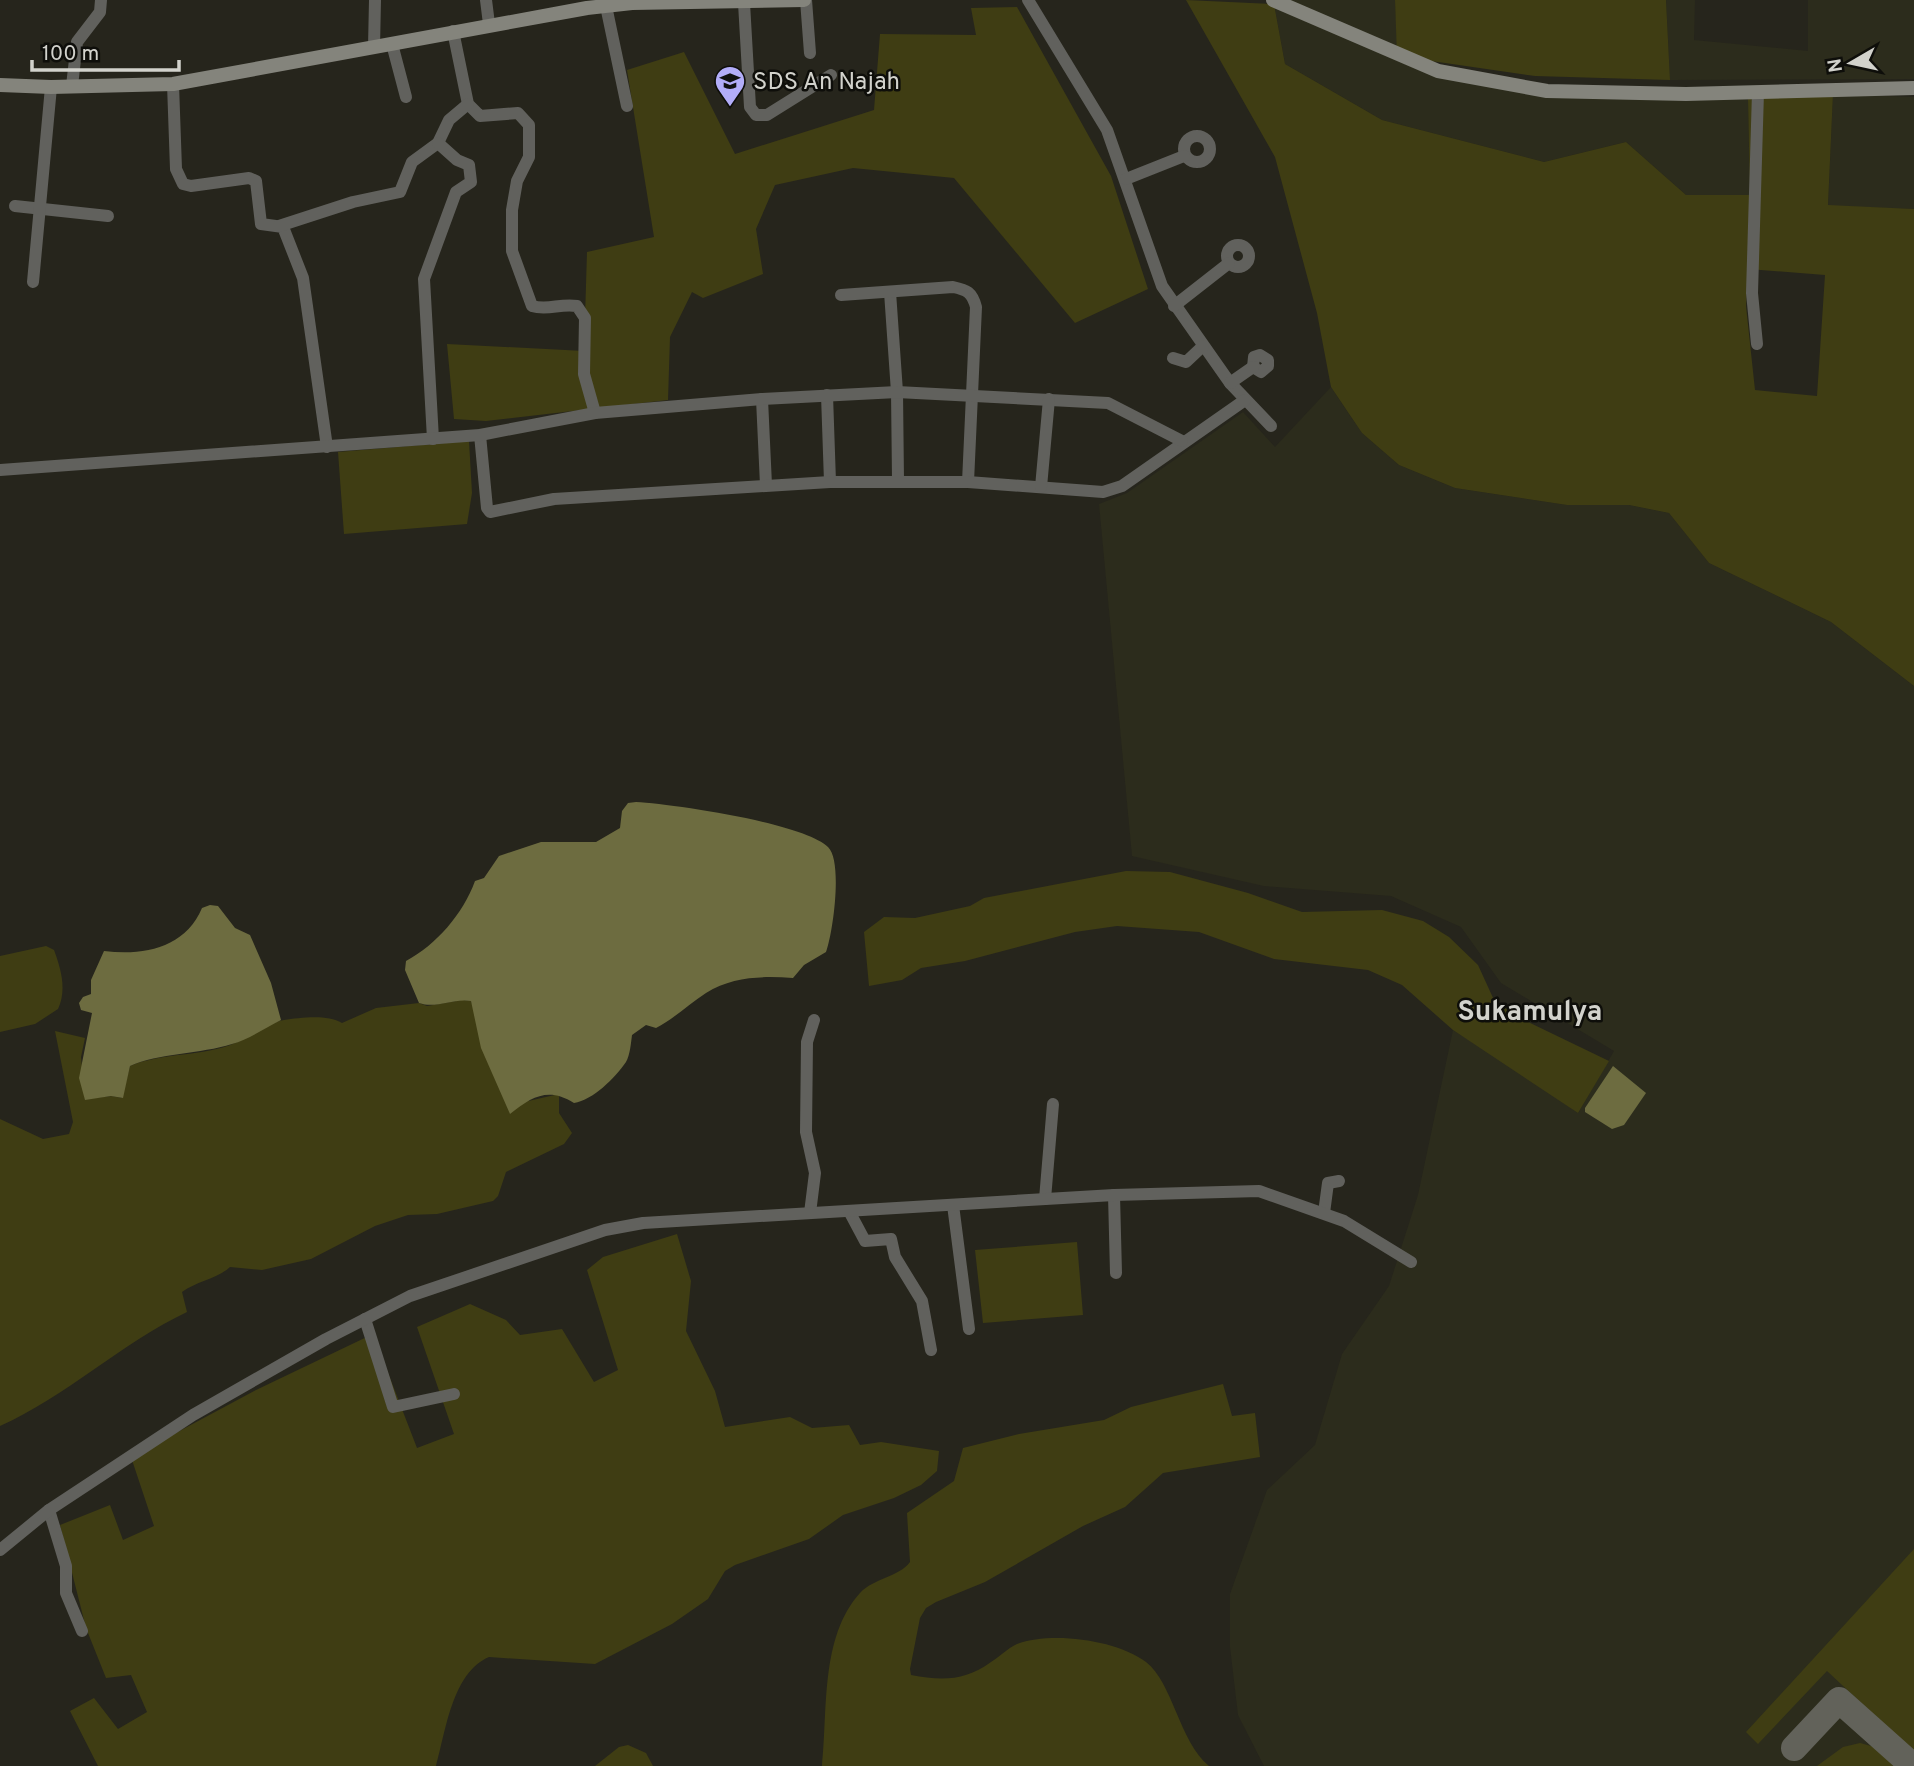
<svg xmlns="http://www.w3.org/2000/svg" width="1914" height="1766" font-family="Overpass,sans-serif">
<style>
.built{fill:#2c2c1c}
.green{fill:#3f3d13;fill-rule:evenodd}
.water{fill:#6d6c40}
.lines{fill:none;stroke-linecap:round;stroke-linejoin:round}
.taxiway{stroke:#62625a;stroke-width:26}
.street{stroke:#61615d;stroke-width:12}
.secondary{stroke:#84847c;stroke-width:14}
.labels{text-anchor:middle;stroke-width:5;stroke-linejoin:round;paint-order:stroke}
.poi-label{font-size:24px;fill:#d2d2cc;stroke:#0e0e0a;text-anchor:start}
.quarter-label{font-size:28px;font-weight:bold;fill:#d2d2cc;stroke:#0e0e0a}
</style>
<rect width="100%" height="100%" fill="#26251c"/>
<!-- built -->
<g class="built">
<polygon points="1268,0 1395,0 1398,56 1535,93 1748,99 1750,195 1686,195 1626,142 1544,162 1382,120 1285,64 1274,4"/>
<polygon points="1666,0 1695,0 1694,40 1808,51 1808,0 1914,0 1914,79 1670,80"/>
<polygon points="1833,94 1914,97 1914,209 1828,206"/>
<polygon points="1331,387 1362,433 1399,465 1455,488 1567,505 1629,505 1669,513 1709,563 1831,622 1914,686 1914,1766 1264,1766 1238,1715 1230,1647 1230,1594 1267,1490 1315,1445 1342,1354 1389,1286 1418,1195 1453,1030 1501,1059 1578,1113 1614,1051 1501,983 1461,927 1391,896 1264,886 1132,856 1099,504 1127,493 1243,412 1275,447"/>
</g>
<!-- green -->
<g class="green">
<path d="M1186,0L1274,4L1285,64L1382,120L1544,162L1626,142L1686,195H1750L1748,99L1833,94L1828,205L1914,209V686L1831,622L1709,563L1669,513L1629,505H1567L1455,488L1399,465L1362,433L1331,387L1317,313L1275,157ZM1748,269L1825,275L1817,396L1755,390L1746,306Z"/>
<polygon points="1395,0 1666,0 1670,80 1535,76 1397,56"/>
<polygon points="1017,7 1111,176 1148,289 1075,323 954,178 853,168 775,185 756,229 763,274 703,298 692,292 670,337 668,400 486,421 454,419 447,344 584,351 587,252 654,237 627,70 684,52 735,154 874,110 880,34 976,35 971,8"/>
<polygon points="469,441 472,493 467,524 344,534 338,452"/>
<polygon points="1126,871 1170,872 1248,893 1302,912 1382,910 1423,921 1449,937 1478,965 1494,1000 1518,1017 1609,1061 1578,1113 1453,1030 1402,985 1368,970 1274,959 1199,932 1117,926 1075,932 965,961 921,968 902,980 869,986 864,932 884,917 915,918 970,906 984,898"/>
<path d="M46,946L54,950C61,969 67,990 58,1009L35,1024L0,1032V956Z"/>
<path d="M462,1000L471,1001L510,1113L524,1102L559,1094V1113L572,1133L564,1144L506,1172L498,1196L493,1201L437,1214L408,1215L375,1226L311,1259L262,1270L230,1267C217,1279 197,1281 182,1292L187,1312C120,1344 67,1396 0,1426V1119L43,1139L69,1134L73,1122L55,1031L85,1038L81,1057L85,1099L112,1096L122,1098L130,1066C163,1052 203,1057 235,1043C251,1037 266,1023 284,1020C300,1018 327,1014 342,1023L376,1008L419,1003L427,1006Z"/>
<path d="M677,1234L691,1281L686,1331L715,1391L725,1427L790,1417L812,1428L849,1425L860,1445L881,1442L939,1451L937,1471L921,1485L894,1498L843,1515L809,1539L735,1565L725,1571L708,1599L672,1624L595,1664L489,1657C452,1673 446,1731 436,1766H98L70,1711L94,1698L118,1729L147,1712L131,1675L106,1678L86,1628L60,1525L110,1505L123,1540L154,1526L131,1457L256,1390L373,1334L417,1448L454,1434L417,1327L470,1304L506,1320L520,1335L562,1329L594,1382L618,1370L587,1270L603,1257Z"/>
<polygon points="1077,1242 1083,1315 983,1323 975,1250"/>
<path d="M1223,1384L1232,1416L1255,1413L1260,1457L1163,1473L1125,1507L1083,1526L985,1582L936,1602L926,1608L920,1618L910,1669L911,1675C942,1681 965,1681 991,1662C999,1657 1008,1648 1017,1644C1052,1631 1117,1640 1146,1662C1173,1683 1179,1741 1209,1766H822C828,1711 820,1637 860,1593C874,1578 899,1577 910,1562L907,1513L954,1481L963,1448L1019,1434L1104,1420L1131,1407Z"/>
<polygon points="1914,1549 1914,1752 1827,1671 1758,1744 1746,1732"/>
<polygon points="1860,1743 1882,1749 1901,1766 1817,1766 1843,1747"/>
<polygon points="628,1745 646,1753 653,1766 595,1766 619,1747"/>
</g>
<!-- water -->
<g class="water">
<path d="M636,802C673,804 804,823 828,847C843,861 833,933 826,952L804,965L793,978C763,976 733,976 706,993C689,1004 675,1018 656,1028L646,1025L632,1035C631,1043 630,1055 626,1062C615,1078 593,1100 574,1103C549,1087 532,1096 510,1114L481,1048L471,1001C453,998 436,1009 419,1003L405,970L406,961C436,945 463,914 475,881L484,878L499,856L541,842H596L620,828L622,811L628,803Z"/>
<path d="M210,905L218,906L235,928L250,935L271,983L281,1020C265,1028 248,1040 232,1044C201,1054 158,1053 130,1066L123,1098L111,1096L85,1100L79,1078L92,1013L81,1010L79,1003L83,997L91,994V980L104,951C144,956 185,948 202,908Z"/>
<polygon points="1613,1066 1646,1093 1624,1125 1612,1129 1585,1112 1585,1108"/>
</g>
<g class="lines">
<!-- taxiway -->
<polyline class="taxiway" points="1794,1748 1839,1700 1913,1766"/>
<!-- street -->
<g class="street">
<polyline points="486,0 489,24"/>
<polyline points="806,0 810,53"/>
<polyline points="1028,0 1107,130 1162,286 1230,383 1271,426"/>
<polyline points="744,3 750,107 756,115 767,115 831,75"/>
<polyline points="606,6 627,106"/>
<path d="M453,31L468,104L480,116L518,113L529,125V157L517,181L512,210V251L532,306C548,311 560,303 577,306L585,318L584,374L595,413"/>
<polyline points="392,44 406,97"/>
<polyline points="374,47 375,0"/>
<polyline points="173,84 176,169 183,184 191,186 249,178 256,181 261,224 283,227 303,278 327,447"/>
<polyline points="72,86 77,42 100,12 101,0"/>
<circle cx="1197" cy="149" r="13"/>
<polyline points="1126,179 1184,156"/>
<polyline points="15,206 108,216"/>
<polyline points="279,226 353,202 400,192 412,162 438,143 449,120 468,104"/>
<circle cx="1238" cy="256" r="11"/>
<polyline points="33,282 51,87"/>
<polyline points="890,292 897,392 898,480"/>
<path d="M841,295L953,287C967,290 972,292 976,307L968,482"/>
<polyline points="1174,306 1229,263"/>
<polyline points="1757,344 1752,293 1758,92"/>
<polygon points="1260,355 1268,360 1268,366 1261,372 1253,367 1254,357"/>
<polyline points="1173,358 1186,362 1203,346"/>
<polyline points="1230,383 1253,367"/>
<polyline points="827,395 830,482"/>
<polyline points="762,399 766,485"/>
<polyline points="480,435 487,508 490,512 554,499 830,482 968,482 1103,492 1122,486 1245,400"/>
<polyline points="433,439 424,279 456,192 471,182 469,165 457,160 438,143"/>
<polyline points="0,470 480,435 595,413 762,399 897,392 1108,403 1182,441"/>
<polyline points="1041,487 1049,399"/>
<polyline points="1114,1195 1116,1273"/>
<polyline points="1045,1199 1053,1104"/>
<polyline points="953,1205 969,1329"/>
<polyline points="849,1211 865,1241 891,1239 895,1257 922,1301 931,1350"/>
<polyline points="810,1213 815,1173 806,1132 807,1042 814,1020"/>
<polyline points="1324,1213 1328,1183 1339,1181"/>
<polyline points="365,1319 393,1407 454,1394"/>
<polyline points="49,1510 66,1566 66,1593 82,1631"/>
<polyline points="0,1550 49,1510 193,1415 326,1339 410,1296 605,1230 643,1223 1114,1195 1259,1191 1344,1221 1411,1262"/>
</g>
<!-- secondary -->
<g class="secondary">
<polyline points="1273,0 1438,71 1547,91 1686,94 1914,88"/>
<polyline points="0,85 51,87 173,84 587,8 632,3 804,0"/>
</g>
</g>
<!-- icons -->
<defs>
<g id="school-pin" transform="scale(1.575)"><path d="M0 17L-7.5 6A9.5 9.5 0 1 1 7.5 6Z" fill="#b2adf9" stroke="#0e0e0a"/><path d="M0-5L7-2L0 1L-7-2ZM-4 1L0 2.5L4 1V4Q0 6-4 4Z" fill="#111"/></g>
</defs>
<g fill-rule="evenodd">
<use href="#school-pin" x="730" y="81"/>
</g>
<g class="labels">
<!-- poi labels -->
<g class="poi-label">
<text x="753" y="89">SDS An Najah</text>
</g>
<!-- quarter labels -->
<g class="quarter-label">
<text x="1530" y="1020">Sukamulya</text>
</g>
</g>
<!-- north arrow -->
<g transform="translate(1851 63) rotate(261)" stroke="#0e0e0a" stroke-width="5" paint-order="stroke">
<path d="M0-5L12 26L0 18L-12 26Z" fill="#d2d2cc"/>
<text y="-10" font-size="19" font-weight="bold" text-anchor="middle" fill="#d2d2cc">N</text>
</g>
<!-- scale -->
<path d="M32 60v10h147v-10" fill="none" stroke="#d2d2cc" stroke-width="3.5"/>
<text x="42" y="60" font-size="21" fill="#d2d2cc" stroke="#0e0e0a" stroke-width="5" paint-order="stroke">100 m</text>
</svg>
